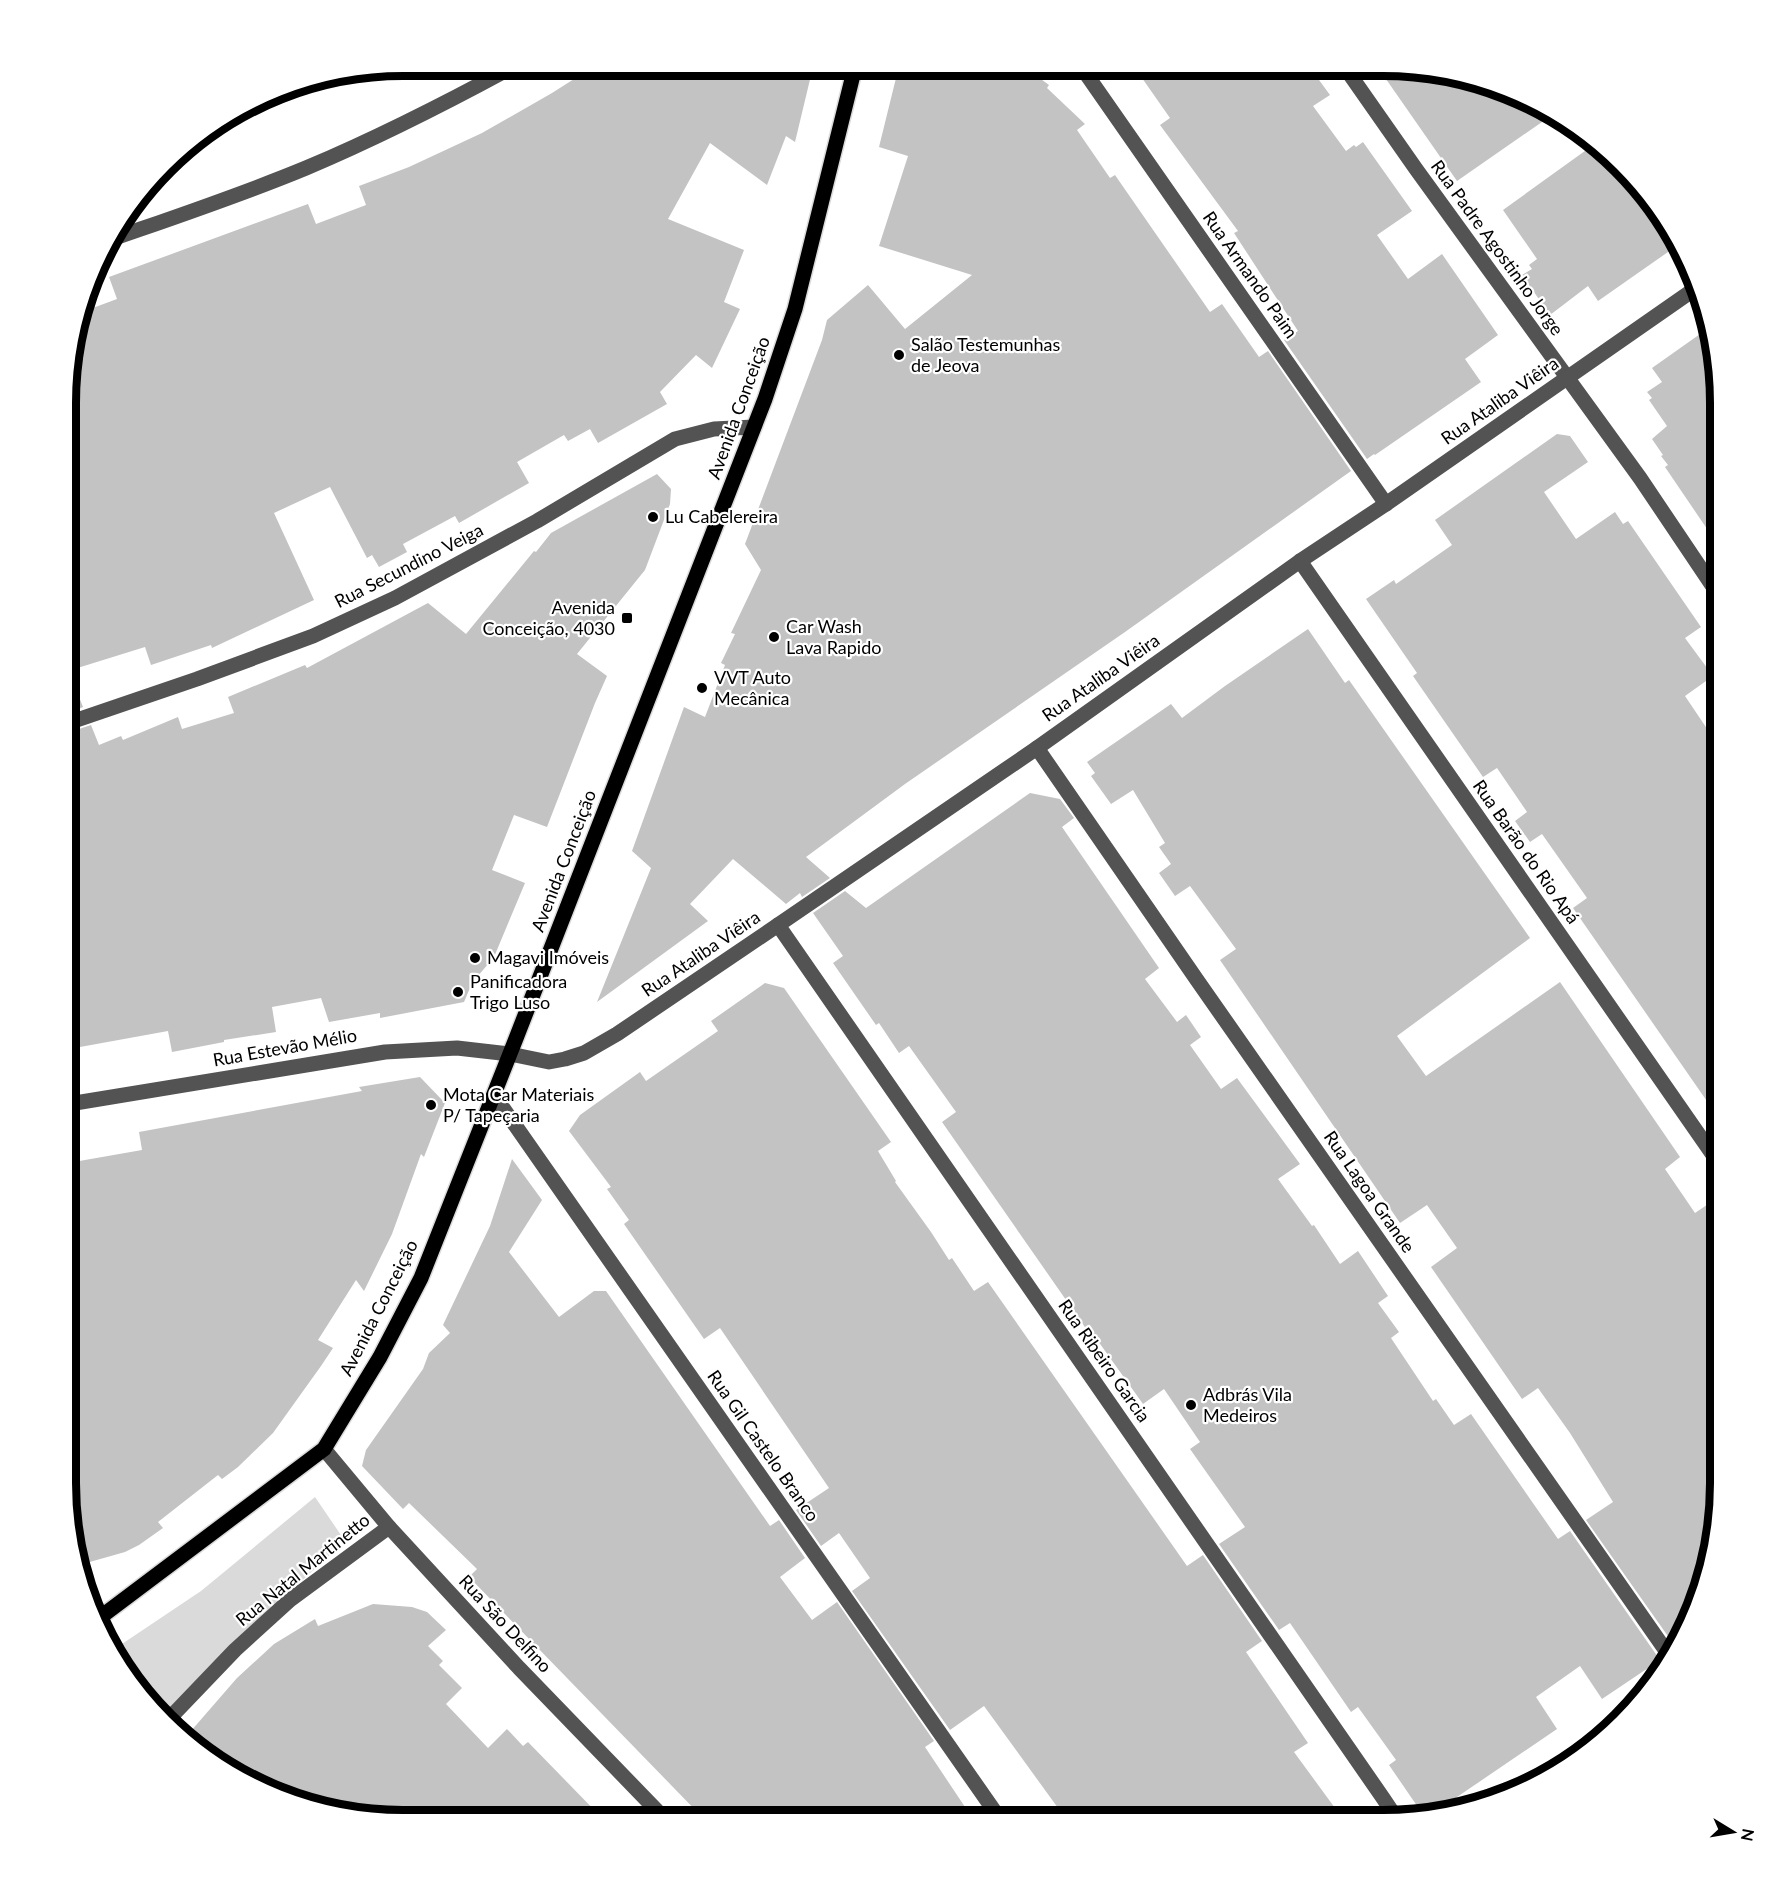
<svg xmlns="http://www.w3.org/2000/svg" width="1787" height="1886" font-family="Lato,sans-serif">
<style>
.green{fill:#dadada}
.building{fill:#c3c3c3}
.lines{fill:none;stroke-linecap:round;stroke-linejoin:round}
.major-casing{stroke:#dbdbdb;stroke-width:18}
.minor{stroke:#535353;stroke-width:15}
.major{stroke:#000;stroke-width:15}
.poi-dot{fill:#000;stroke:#fff;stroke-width:2}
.labels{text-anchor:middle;stroke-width:4.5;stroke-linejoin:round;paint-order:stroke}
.street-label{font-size:18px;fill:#000;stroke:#fff}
.poi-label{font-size:18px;fill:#000;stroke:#fff;text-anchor:start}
.rim{fill:none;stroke:#000;stroke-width:8}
</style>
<rect width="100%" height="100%" fill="#fff"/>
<!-- green -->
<polygon class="green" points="315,1497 345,1541 230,1647 163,1716 123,1670 113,1650 201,1591"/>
<!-- building -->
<g class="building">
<polygon points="593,67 813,67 795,142 786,136 767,185 710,143 668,219 744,250 724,302 740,309 712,368 696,355 660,392 667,404 598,443 590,429 568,441 564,435 517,462 529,483 459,523 455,516 403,544 407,552 379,567 372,555 367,558 330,487 274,513 314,600 212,648 211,645 151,665 145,647 71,670 72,338 82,312 117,299 109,277 308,204 316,224 366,205 359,186 409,167 482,133 552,93"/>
<polygon points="904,67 1026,68 1049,85 1047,88 1085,124 1077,130 1110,178 1115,175 1210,312 1222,304 1259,357 1268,351 1351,471 1125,632 905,784 806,857 830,878 802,897 800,893 786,904 733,859 690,904 708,921 597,1002 651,868 632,851 684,707 705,717 725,665 721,663 735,634 731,633 761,570 745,544 822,340 827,320 868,285 905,329 972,275 879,246 908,156 879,147 897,74"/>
<polygon points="1135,68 1311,69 1330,95 1313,106 1346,151 1354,145 1356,147 1363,142 1412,211 1377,235 1408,279 1442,254 1498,335 1465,359 1481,382 1375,455 1374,454 1367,459 1284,340 1298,331 1234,233 1238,231 1160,125 1170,118"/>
<polygon points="1379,69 1427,69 1555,113 1457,181"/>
<polygon points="1596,143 1607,151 1664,216 1678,245 1598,301 1588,286 1550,315 1522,275 1532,269 1529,265 1537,259 1503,210"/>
<polygon points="1710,327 1720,382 1720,548 1665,467 1668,465 1661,456 1663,455 1652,439 1667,426 1649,400 1652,398 1647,392 1662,382 1652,368"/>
<polygon points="1557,434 1570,436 1588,462 1544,492 1576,539 1615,512 1623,524 1628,521 1701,627 1685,638 1713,676 1685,696 1720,748 1720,1120 1573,908 1587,898 1542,834 1530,842 1515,821 1527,812 1497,768 1483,777 1413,676 1417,673 1366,599 1394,580 1396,584 1452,545 1435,520"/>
<polygon points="657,474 671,489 670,504 645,570 577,654 607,676 595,703 547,827 514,815 492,870 525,883 494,957 472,983 464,1002 380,1018 380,1013 329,1022 321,998 272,1007 276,1032 224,1040 224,1042 172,1052 168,1031 69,1049 70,732 91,725 99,745 121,736 123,740 178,717 182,729 234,713 228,697 305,665 307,668 428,603 466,634 534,551 536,552 551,533"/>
<polygon points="1308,629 1345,683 1349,680 1530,938 1397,1036 1426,1076 1560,982 1680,1157 1665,1169 1695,1213 1720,1196 1720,1504 1709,1570 1677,1649 1586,1520 1613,1502 1570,1433 1538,1388 1522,1399 1431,1267 1457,1248 1427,1205 1400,1223 1220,960 1236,949 1190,886 1175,896 1159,873 1171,864 1159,847 1165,843 1133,790 1111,804 1091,776 1095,773 1087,762 1171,704 1182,718 1225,686"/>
<polygon points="71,677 83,707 71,712"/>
<polygon points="1030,793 1060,799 1074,818 1062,827 1159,968 1145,979 1177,1022 1186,1015 1201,1037 1190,1045 1221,1089 1237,1078 1300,1164 1278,1179 1312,1226 1314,1225 1340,1264 1358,1251 1388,1296 1378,1303 1399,1332 1391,1338 1433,1401 1436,1399 1454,1425 1471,1414 1558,1539 1570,1531 1660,1660 1602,1699 1580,1666 1536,1697 1557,1729 1432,1814 1424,1816 1389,1765 1396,1760 1358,1707 1351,1712 1290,1623 1279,1630 1219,1544 1245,1527 1190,1449 1200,1442 1164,1389 1143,1404 1098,1341 1096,1343 942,1122 956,1112 909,1046 899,1053 879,1023 876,1025 833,963 843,956 813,913 845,891 866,908"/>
<polygon points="765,983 784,988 891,1142 878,1151 896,1181 895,1182 931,1232 949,1260 952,1258 974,1291 988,1282 1187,1566 1203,1555 1262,1641 1246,1652 1308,1743 1294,1752 1343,1819 1066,1819 984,1706 950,1730 852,1591 870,1578 839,1533 821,1546 796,1510 829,1488 720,1328 704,1339 624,1224 629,1220 607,1189 611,1187 569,1131 580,1115 640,1072 646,1081 718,1031 711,1021"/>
<polygon points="420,1077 445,1103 424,1157 421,1154 392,1234 364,1291 356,1280 318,1340 333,1348 321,1366 273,1433 238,1467 222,1479 218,1475 158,1522 163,1528 139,1545 125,1552 79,1565 67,1504 68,1163 142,1150 139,1132 362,1091 359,1087"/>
<polygon points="512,1159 542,1200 509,1252 559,1317 594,1291 606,1291 770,1526 779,1520 805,1558 780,1577 812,1620 837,1602 934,1741 925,1747 973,1819 704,1819 469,1577 477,1569 409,1503 403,1509 362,1466 366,1450 423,1369 429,1353 450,1333 443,1325 490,1226"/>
<polygon points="373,1604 412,1607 427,1612 446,1630 428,1646 443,1661 439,1665 462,1688 446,1704 488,1748 507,1729 523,1746 528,1742 603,1819 382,1819 316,1808 235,1775 184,1739 237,1678 274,1644 315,1619 318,1626"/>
</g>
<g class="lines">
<!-- major casing -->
<g class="major-casing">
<polyline id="major" points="98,1619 324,1449 380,1357 421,1278 515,1041 765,399 795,309 855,67"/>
</g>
<!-- minor -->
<g class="minor">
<polyline points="1082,68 1386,504"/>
<polyline points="1346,69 1416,169 1640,478 1720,597"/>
<path d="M109,240C175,217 241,195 306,168C377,138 446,103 514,66"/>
<polyline points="1300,561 1720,1165"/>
<polyline points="71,722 197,679 313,636 395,598 537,521 675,439 714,429 754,427"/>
<polyline points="1037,748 1197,980 1671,1658"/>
<polyline points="778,925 1383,1798 1397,1819"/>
<polyline points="494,1095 1000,1819"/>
<polyline points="69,1104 385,1052 457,1048 510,1054 549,1062 565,1059 584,1053 617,1034 778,925 1037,748 1300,561 1386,504 1699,286"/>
<polyline points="324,1449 389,1527 519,1668 665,1819"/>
<polyline points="167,1721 235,1650 290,1600 389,1527"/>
</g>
<!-- major -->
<use href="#major" class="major"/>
</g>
<!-- markers -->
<g class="poi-dot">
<circle cx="899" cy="355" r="6"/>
<circle cx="653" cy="517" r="6"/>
<rect x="621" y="612" width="12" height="12" rx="3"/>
<circle cx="774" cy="637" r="6"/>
<circle cx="702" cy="688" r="6"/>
<circle cx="475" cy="958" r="6"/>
<circle cx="458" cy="992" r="6"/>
<circle cx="431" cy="1105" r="6"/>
<circle cx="1191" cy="1405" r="6"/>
</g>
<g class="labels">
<!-- street labels -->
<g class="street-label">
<text transform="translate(1497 248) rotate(54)" y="6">Rua Padre Agostinho Jorge</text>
<text transform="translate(1250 275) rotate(55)" y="6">Rua Armando Paim</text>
<text transform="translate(1500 401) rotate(-35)" y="6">Rua Ataliba Viêira</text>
<text transform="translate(739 408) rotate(-70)" y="6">Avenida Conceição</text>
<text transform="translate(409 566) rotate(-27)" y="6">Rua Secundino Veiga</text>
<text transform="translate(1101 678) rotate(-35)" y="6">Rua Ataliba Viêira</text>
<text transform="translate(1526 852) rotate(55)" y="6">Rua Barão do Rio Apá</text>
<text transform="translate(564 861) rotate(-69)" y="6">Avenida Conceição</text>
<text transform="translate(701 954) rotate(-34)" y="6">Rua Ataliba Viêira</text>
<text transform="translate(285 1048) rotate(-10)" y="6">Rua Estevão Mélio</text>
<text transform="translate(1369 1192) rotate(55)" y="6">Rua Lagoa Grande</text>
<text transform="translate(379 1308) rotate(-63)" y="6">Avenida Conceição</text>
<text transform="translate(1104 1361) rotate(55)" y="6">Rua Ribeiro Garcia</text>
<text transform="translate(763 1446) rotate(55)" y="6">Rua Gil Castelo Branco</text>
<text transform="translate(303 1570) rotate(-39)" y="6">Rua Natal Martinetto</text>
<text transform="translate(505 1624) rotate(47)" y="6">Rua São Delfino</text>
</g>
<!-- poi labels -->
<g class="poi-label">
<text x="911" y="351">Salão Testemunhas<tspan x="911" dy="21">de Jeova</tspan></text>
<text x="665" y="523">Lu Cabelereira</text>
<text x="615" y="614" text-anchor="end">Avenida<tspan x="615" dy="21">Conceição, 4030</tspan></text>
<text x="786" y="633">Car Wash<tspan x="786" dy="21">Lava Rapido</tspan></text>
<text x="714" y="684">VVT Auto<tspan x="714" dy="21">Mecânica</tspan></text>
<text x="487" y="964">Magavi Imóveis</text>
<text x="470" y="988">Panificadora<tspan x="470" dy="21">Trigo Luso</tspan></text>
<text x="443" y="1101">Mota Car Materiais<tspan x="443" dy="21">P/ Tapeçaria</tspan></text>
<text x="1203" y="1401">Adbrás Vila<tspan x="1203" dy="21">Medeiros</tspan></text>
</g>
</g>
<!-- crop -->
<path d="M0 0H1787V1886H0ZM403 76H1383A327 327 0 0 1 1710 403V1483A327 327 0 0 1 1383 1810H403A327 327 0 0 1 76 1483V403A327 327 0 0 1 403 76Z" fill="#fff" fill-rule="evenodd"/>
<path class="rim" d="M403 76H1383A327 327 0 0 1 1710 403V1483A327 327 0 0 1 1383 1810H403A327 327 0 0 1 76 1483V403A327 327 0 0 1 403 76Z"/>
<!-- north arrow -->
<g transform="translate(1733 1832) rotate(101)" stroke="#ffffff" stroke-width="4.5" paint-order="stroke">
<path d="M0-4.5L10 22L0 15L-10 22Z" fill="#000000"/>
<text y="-9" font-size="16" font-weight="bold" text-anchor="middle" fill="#000000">N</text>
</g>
</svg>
